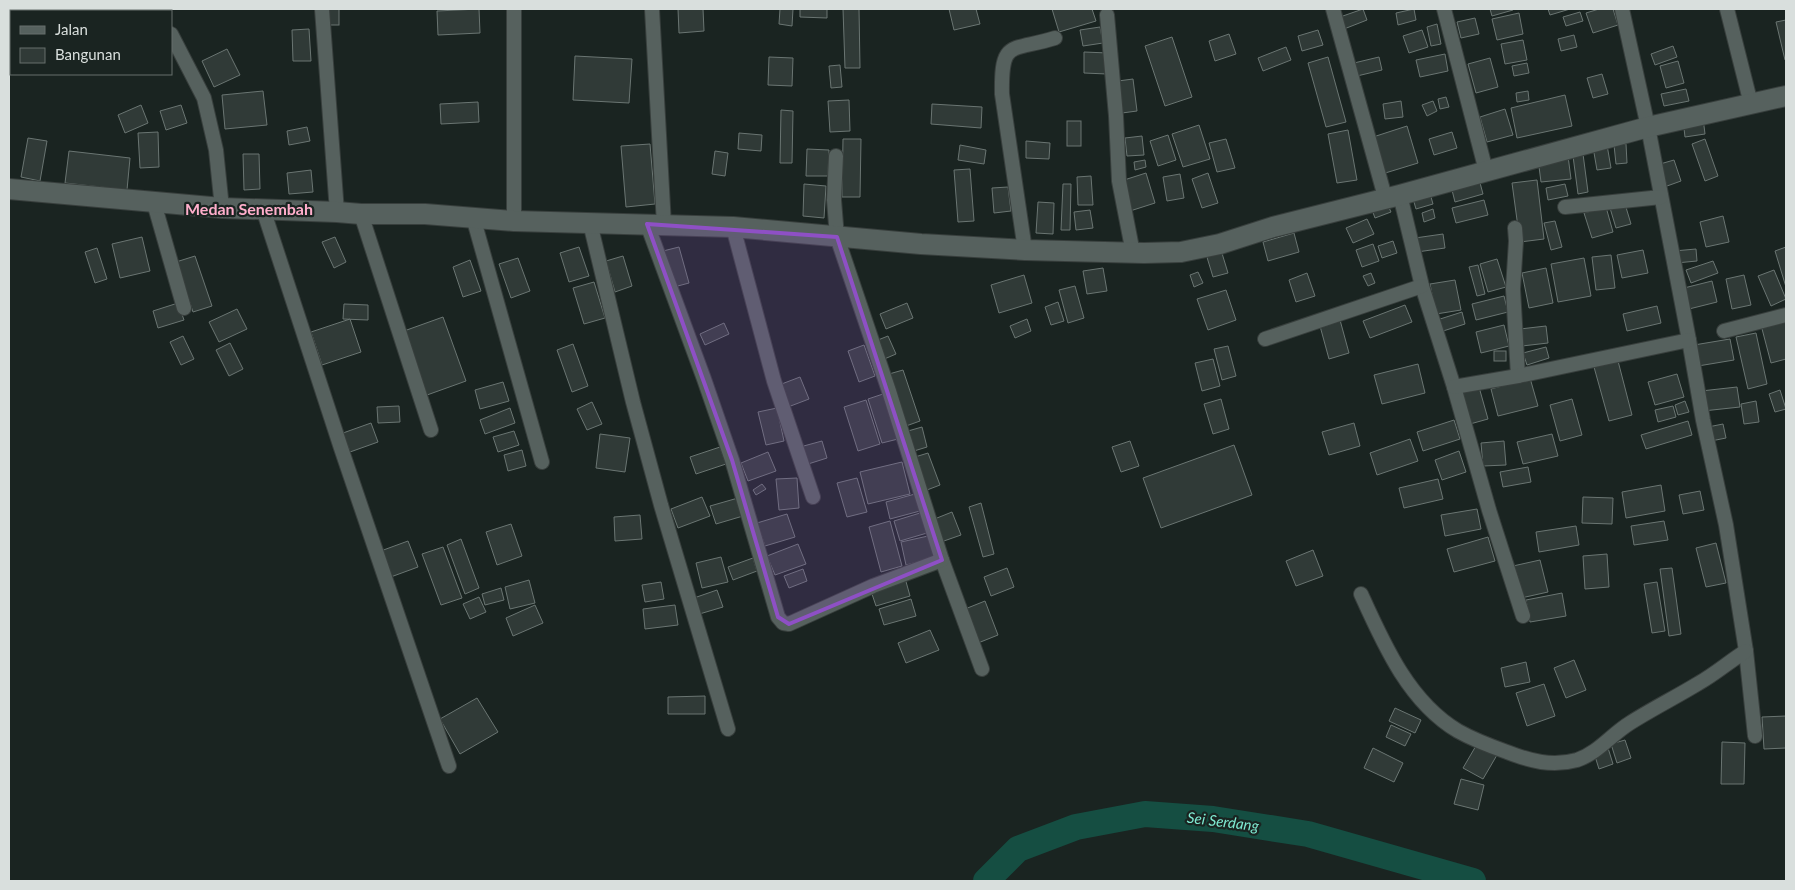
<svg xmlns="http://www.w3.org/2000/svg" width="1795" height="890" font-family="Lato,sans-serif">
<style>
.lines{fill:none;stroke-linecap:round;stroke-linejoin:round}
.river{stroke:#154e42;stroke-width:26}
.building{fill:#303a37;stroke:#6a7572}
.minor-casing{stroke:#383f3d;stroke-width:16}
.secondary-casing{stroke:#383f3d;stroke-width:22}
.minor{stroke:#56615e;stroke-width:14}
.secondary{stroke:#56615e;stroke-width:20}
.marked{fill:#8e50c5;fill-opacity:0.2;stroke:#8e50c5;stroke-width:4;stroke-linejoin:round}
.labels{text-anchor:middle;stroke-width:4.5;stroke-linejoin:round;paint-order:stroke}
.water-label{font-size:15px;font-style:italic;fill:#7ee9d1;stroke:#1a2421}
.quarter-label{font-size:16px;font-weight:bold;fill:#ffaecb;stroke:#1a2421}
</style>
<rect width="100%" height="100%" fill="#1a2421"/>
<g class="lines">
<!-- river -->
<polyline class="river" points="986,881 1018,849 1076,827 1145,814 1213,819 1308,834 1473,881"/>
</g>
<!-- building -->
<g class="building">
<rect x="327" y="9" width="12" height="16"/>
<polygon points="479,9 480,33 438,35 437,11"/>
<polygon points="678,9 703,9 704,31 679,33"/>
<polygon points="780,9 793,9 792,26 779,24"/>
<polygon points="800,9 827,9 827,18 800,17"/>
<polygon points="843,9 859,9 860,68 845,68"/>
<polygon points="949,9 976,9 980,24 954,30"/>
<polygon points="1052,9 1092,9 1096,21 1059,32"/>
<polygon points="1363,9 1367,20 1344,29 1340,17"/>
<polygon points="1414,9 1416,20 1398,25 1396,13"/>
<polygon points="1490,9 1513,9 1513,10 1492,16"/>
<polygon points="1548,9 1570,9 1550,15"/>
<polygon points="1599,9 1613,9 1618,25 1593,33 1586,13"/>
<polygon points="1580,12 1583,21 1566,26 1563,17"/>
<polygon points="1519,13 1523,34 1497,40 1492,19"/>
<polygon points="1475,18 1479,34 1461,38 1457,22"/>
<polygon points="1786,20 1786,60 1785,60 1776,22"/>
<polygon points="1437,24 1441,44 1431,46 1427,27"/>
<polygon points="1100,27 1103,43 1083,46 1080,30"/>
<polygon points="309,29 311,61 293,61 292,30"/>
<polygon points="1318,30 1323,45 1302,51 1298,36"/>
<polygon points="1422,30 1428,47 1409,53 1403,36"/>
<polygon points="1229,34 1236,54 1215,61 1209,41"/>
<polygon points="1574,35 1577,47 1561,51 1558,39"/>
<polygon points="1172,37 1192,97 1165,106 1145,46"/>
<polygon points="1523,40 1527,60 1505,64 1501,44"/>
<polygon points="1673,46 1677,57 1655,65 1651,54"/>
<polygon points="1286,47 1291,60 1263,71 1258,58"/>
<polygon points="227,49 240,75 214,87 202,61"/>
<polygon points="1084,52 1108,53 1107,74 1084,73"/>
<polygon points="1445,54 1448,71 1420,77 1416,60"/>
<polygon points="575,56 632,59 629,103 573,100"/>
<polygon points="769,57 793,58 792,86 768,85"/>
<polygon points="1328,57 1346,122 1326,127 1308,63"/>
<polygon points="1379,57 1382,70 1357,76 1354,63"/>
<polygon points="1490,58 1498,87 1476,93 1468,64"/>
<polygon points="1678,61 1684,83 1666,88 1660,66"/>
<polygon points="1527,63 1529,73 1514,76 1512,66"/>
<polygon points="840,65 842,87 831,88 829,66"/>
<polygon points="1602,74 1608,94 1593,98 1587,78"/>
<polygon points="1133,79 1137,111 1122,113 1118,81"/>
<polygon points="1686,89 1689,101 1664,106 1661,94"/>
<polygon points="263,91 267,125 225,129 222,95"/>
<polygon points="1528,91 1529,100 1517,102 1516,93"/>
<polygon points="1565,95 1572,126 1517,138 1511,108"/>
<polygon points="1446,97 1449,107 1440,109 1438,99"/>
<polygon points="849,100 850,131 830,132 828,101"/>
<polygon points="1401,101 1403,117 1385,119 1383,104"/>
<polygon points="1433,101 1437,111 1427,116 1422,105"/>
<polygon points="478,102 479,122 441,124 440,104"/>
<polygon points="932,104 982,107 981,128 931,124"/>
<polygon points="141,105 148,123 125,133 118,115"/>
<polygon points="181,105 187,123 166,130 160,111"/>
<polygon points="1505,109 1513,135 1487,142 1480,117"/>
<polygon points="781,110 793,111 792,163 780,163"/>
<polygon points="1703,118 1705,134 1685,137 1683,120"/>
<rect x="1067" y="121" width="14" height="25"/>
<polygon points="1199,125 1210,159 1183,167 1172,134"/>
<polygon points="1407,126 1418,163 1382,174 1370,138"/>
<polygon points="307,127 310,141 289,145 287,131"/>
<polygon points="1348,130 1357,180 1337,183 1328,134"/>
<polygon points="158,132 159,167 140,168 138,133"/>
<polygon points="1452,132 1457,148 1434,155 1429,139"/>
<polygon points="739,133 762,135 761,151 738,149"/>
<polygon points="1168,135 1176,160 1158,166 1150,141"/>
<polygon points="1142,136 1144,155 1127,156 1125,138"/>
<polygon points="28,138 47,141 40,181 21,177"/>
<polygon points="843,139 861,139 860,197 842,197"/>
<polygon points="1226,139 1235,168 1217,172 1209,143"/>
<polygon points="1705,139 1718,176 1705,181 1692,144"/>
<polygon points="1026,141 1050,143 1049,159 1026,158"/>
<polygon points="650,144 655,204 626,207 621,146"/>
<polygon points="1626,144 1627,163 1616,164 1614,145"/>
<polygon points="960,145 986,150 984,164 958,160"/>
<polygon points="1607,145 1611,168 1597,170 1593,147"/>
<polygon points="807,149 829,150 828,176 806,176"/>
<polygon points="69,151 130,158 127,190 65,183"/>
<polygon points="715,151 728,153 725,176 712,174"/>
<polygon points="243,154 259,154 260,189 244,190"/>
<polygon points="1583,154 1588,192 1578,194 1573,156"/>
<polygon points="1568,156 1571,179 1541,182 1538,159"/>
<polygon points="1145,160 1146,167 1135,170 1134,162"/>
<polygon points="1674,160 1681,181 1667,186 1660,164"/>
<polygon points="970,169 974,221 958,222 954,170"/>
<polygon points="311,170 313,192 289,194 287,173"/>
<polygon points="1146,173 1155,203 1130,211 1121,181"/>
<polygon points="1208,173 1218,203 1202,208 1192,179"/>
<polygon points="1180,174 1184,198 1167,201 1163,177"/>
<polygon points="1091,176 1093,205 1078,205 1077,177"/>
<polygon points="1479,179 1483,194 1455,202 1451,186"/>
<polygon points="1537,180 1544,239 1520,242 1512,183"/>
<polygon points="804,184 826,186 824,218 803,216"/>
<polygon points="1063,184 1071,184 1070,230 1061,230"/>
<polygon points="1565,184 1568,196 1548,200 1546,188"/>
<polygon points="1008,187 1011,211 994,213 992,188"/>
<polygon points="1429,190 1433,204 1416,209 1412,195"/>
<polygon points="1484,200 1488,215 1456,223 1452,208"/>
<polygon points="1386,201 1391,212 1375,218 1371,207"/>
<polygon points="1038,202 1054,203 1053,234 1036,233"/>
<polygon points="1625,204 1631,224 1616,228 1610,208"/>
<polygon points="1606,207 1613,232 1592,238 1584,213"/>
<polygon points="1433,209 1435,218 1424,222 1422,213"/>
<polygon points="1090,210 1093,228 1076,230 1074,212"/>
<polygon points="1723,216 1729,242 1706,247 1700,222"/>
<polygon points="1367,219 1374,234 1353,243 1346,228"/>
<polygon points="1555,221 1562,247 1551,250 1544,223"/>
<polygon points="1294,233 1299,252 1268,261 1263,242"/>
<polygon points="1443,234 1445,248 1417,252 1415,238"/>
<polygon points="142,237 150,271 120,278 112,244"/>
<polygon points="335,237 346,262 334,268 322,242"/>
<polygon points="1393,241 1397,253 1382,258 1378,246"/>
<polygon points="1373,244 1379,261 1362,267 1356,250"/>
<polygon points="579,247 589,276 569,282 560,253"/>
<polygon points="679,247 689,283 674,287 663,251"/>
<polygon points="1786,247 1786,287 1775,251"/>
<polygon points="97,248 107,279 95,283 85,252"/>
<polygon points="1696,249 1697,261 1676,263 1674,251"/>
<polygon points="1221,250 1228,273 1213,277 1206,254"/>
<polygon points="1643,250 1648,273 1622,278 1617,255"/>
<polygon points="1611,255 1615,288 1596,290 1592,257"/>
<polygon points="195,256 212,306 193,312 176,262"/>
<polygon points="623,256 632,286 615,292 606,261"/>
<polygon points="518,258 530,291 511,298 499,264"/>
<polygon points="1584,258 1591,296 1558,302 1551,264"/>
<polygon points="1497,259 1506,287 1488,292 1480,264"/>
<polygon points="470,260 481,291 463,297 453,267"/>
<polygon points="1713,261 1718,273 1691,283 1686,270"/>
<polygon points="1478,265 1485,294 1477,296 1469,267"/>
<polygon points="1103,268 1107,291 1087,294 1083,271"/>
<polygon points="1546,268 1553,303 1529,308 1522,273"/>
<polygon points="1774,270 1786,299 1771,306 1758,276"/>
<polygon points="1198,272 1203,283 1194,287 1190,275"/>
<polygon points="1307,273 1315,296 1296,302 1289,280"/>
<polygon points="1371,273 1375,283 1368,286 1363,276"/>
<polygon points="1024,275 1032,303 999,313 991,285"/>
<polygon points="1744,275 1751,305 1732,309 1726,279"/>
<polygon points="1455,280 1461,310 1436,314 1430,284"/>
<polygon points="1712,281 1717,302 1689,309 1684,288"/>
<polygon points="594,282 605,318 584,324 573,288"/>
<polygon points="1075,286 1084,318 1068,323 1059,290"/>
<polygon points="1226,290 1236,320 1208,330 1197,299"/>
<polygon points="1504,296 1508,312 1476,320 1472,304"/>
<polygon points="1058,302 1064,321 1051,325 1045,307"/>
<polygon points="178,303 184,320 158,328 153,311"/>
<polygon points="907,303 913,318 886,329 880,314"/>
<polygon points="344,304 368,305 368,320 343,319"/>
<polygon points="1405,305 1412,322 1370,338 1363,321"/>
<polygon points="1657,306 1661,323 1627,331 1623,314"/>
<polygon points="237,309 247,329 219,342 209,322"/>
<polygon points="1462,312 1465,324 1440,332 1437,320"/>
<polygon points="443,317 466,381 427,395 404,331"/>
<polygon points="350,319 361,352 322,365 311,332"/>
<polygon points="1027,319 1031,331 1015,338 1010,326"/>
<polygon points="1786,319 1786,359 1771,363 1761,325"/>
<polygon points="1340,320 1349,353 1329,359 1320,326"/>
<polygon points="724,323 729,334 705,345 700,334"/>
<polygon points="1504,325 1509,346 1481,353 1476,332"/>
<polygon points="1546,326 1548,343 1522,346 1520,329"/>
<polygon points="1756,333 1767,384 1748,389 1736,337"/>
<polygon points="183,336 194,359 181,365 170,342"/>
<polygon points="888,336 896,354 882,360 873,342"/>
<polygon points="1730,339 1734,360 1698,366 1694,345"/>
<polygon points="230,343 243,369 229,376 216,350"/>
<polygon points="573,344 588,386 572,392 557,350"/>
<polygon points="864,345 875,376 859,382 848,351"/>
<polygon points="1228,346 1236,376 1222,380 1214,349"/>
<polygon points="1546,347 1549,358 1527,365 1523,353"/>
<rect x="1494" y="351" width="12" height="10"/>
<polygon points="1213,359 1220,386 1202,391 1195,363"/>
<polygon points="1618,361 1632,415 1609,421 1594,367"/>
<polygon points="1418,364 1425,393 1382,404 1374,375"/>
<polygon points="903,370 920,421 906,426 889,374"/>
<polygon points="1677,374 1684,397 1655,405 1648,382"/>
<polygon points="800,377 809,399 788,407 779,385"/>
<polygon points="1530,378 1538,406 1498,416 1491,389"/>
<polygon points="503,382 509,401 480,409 475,390"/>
<polygon points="1479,387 1488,419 1470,424 1461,392"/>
<polygon points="1737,387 1740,407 1703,411 1701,391"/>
<polygon points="1780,390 1786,409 1775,412 1769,394"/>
<polygon points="883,394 898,439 882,443 868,399"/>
<polygon points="1221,399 1229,429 1213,434 1204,404"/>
<polygon points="1572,399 1582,435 1560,441 1550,405"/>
<polygon points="866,400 880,444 858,451 844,407"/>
<polygon points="1685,401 1689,412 1678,415 1675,405"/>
<polygon points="1756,401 1759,422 1744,424 1741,404"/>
<polygon points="592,402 602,424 587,430 577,409"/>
<polygon points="399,406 400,422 378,423 377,407"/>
<polygon points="1673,406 1676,417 1658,422 1655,410"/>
<polygon points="510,408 515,423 485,434 480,420"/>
<polygon points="777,408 784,441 766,445 758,412"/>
<polygon points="1454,420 1460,439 1423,451 1417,432"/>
<polygon points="1688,421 1692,435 1646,449 1641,435"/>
<polygon points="371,423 378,442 350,452 343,433"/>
<polygon points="1354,423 1360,446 1329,455 1322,432"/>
<polygon points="1723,424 1726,438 1711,441 1708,427"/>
<polygon points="922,427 927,447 914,451 908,431"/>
<polygon points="514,431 519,445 498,452 493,437"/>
<polygon points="600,434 630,438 625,472 596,468"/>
<polygon points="1552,434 1558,456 1523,464 1517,442"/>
<polygon points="1410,439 1418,461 1377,475 1370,453"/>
<polygon points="822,441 827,458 805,465 800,447"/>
<polygon points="1130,441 1139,466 1121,472 1112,447"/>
<polygon points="1504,441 1506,465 1483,466 1481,443"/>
<polygon points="1234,445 1252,495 1161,528 1143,478"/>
<polygon points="720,447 726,464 696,474 690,457"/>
<polygon points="522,450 526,466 508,471 504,455"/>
<polygon points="1459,451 1466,472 1442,480 1435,460"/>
<polygon points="768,452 776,471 748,481 741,463"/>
<polygon points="928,453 940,485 927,490 915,457"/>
<polygon points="902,462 910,494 868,504 860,472"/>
<polygon points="1528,467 1531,482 1503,487 1500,472"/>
<polygon points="797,478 799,508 779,510 776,479"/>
<polygon points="857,478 867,512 847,517 837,483"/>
<polygon points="1438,479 1443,499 1404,508 1399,488"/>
<polygon points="762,484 766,489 756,495 753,490"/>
<polygon points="1661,485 1665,511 1626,518 1622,492"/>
<polygon points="1700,491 1704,510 1683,514 1679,495"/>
<polygon points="915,494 920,511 890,519 886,502"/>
<polygon points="702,497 710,516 678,528 671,509"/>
<polygon points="1583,497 1613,498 1612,524 1582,523"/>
<polygon points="738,498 743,516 716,524 710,506"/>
<polygon points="981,503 994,554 983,557 969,507"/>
<polygon points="1477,509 1481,529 1445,536 1441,515"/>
<polygon points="952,512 961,535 941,542 932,520"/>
<polygon points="920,513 927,533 900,541 894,521"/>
<polygon points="787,514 795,537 765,546 757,523"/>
<polygon points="640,515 642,539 615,541 614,517"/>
<polygon points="890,521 902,566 881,572 869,527"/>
<polygon points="1664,521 1668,540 1634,545 1631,526"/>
<polygon points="511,524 522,556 497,565 486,532"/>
<polygon points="1576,526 1579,545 1539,552 1536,532"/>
<polygon points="928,536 934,558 906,565 901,542"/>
<polygon points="1488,537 1495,561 1454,572 1447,549"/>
<polygon points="461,539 479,588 465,594 447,545"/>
<polygon points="408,541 418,567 388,578 378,552"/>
<polygon points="1716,543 1726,583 1706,587 1696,548"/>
<polygon points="798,544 806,564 775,575 767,556"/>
<polygon points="443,547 462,598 441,605 422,554"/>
<polygon points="1313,550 1323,576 1296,586 1286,561"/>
<polygon points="1607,554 1609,587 1585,589 1583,556"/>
<polygon points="721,557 728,582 702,588 696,563"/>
<polygon points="753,558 757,571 733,580 728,567"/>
<polygon points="1540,560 1548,592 1521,598 1513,566"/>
<polygon points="1007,568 1014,587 991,596 984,577"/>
<polygon points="1672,568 1681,634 1669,636 1660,569"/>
<polygon points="803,569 807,581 789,588 784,576"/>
<polygon points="905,578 910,596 876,606 870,588"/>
<polygon points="529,580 535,603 510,609 505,587"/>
<polygon points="661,582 664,599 645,602 642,585"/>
<polygon points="1657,582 1665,631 1652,633 1644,584"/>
<polygon points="501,588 504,600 485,605 482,594"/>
<polygon points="717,590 723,607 696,615 691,599"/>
<polygon points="1562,593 1566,616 1530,622 1526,600"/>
<polygon points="479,597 486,612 470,619 463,604"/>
<polygon points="911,599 916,616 884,625 879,609"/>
<polygon points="985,601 998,635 978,643 965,609"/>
<polygon points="535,605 543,623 513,636 506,618"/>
<polygon points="675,605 678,625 645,629 643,609"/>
<polygon points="930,630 939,650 906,663 898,643"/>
<polygon points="1574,660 1586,690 1566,698 1554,668"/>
<polygon points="1526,662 1530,682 1505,687 1501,668"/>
<polygon points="1544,684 1555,716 1527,726 1516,693"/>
<polygon points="705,696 705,714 668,714 668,697"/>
<polygon points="477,698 498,732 460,754 440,719"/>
<polygon points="1395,708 1421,720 1415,733 1389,721"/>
<polygon points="1786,716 1786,748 1764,749 1762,717"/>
<polygon points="1391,725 1411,734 1405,746 1386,737"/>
<polygon points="1625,740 1631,758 1617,763 1611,744"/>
<polygon points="1722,742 1745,743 1744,784 1721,784"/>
<polygon points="1477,744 1497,755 1483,779 1463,768"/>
<polygon points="1373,748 1403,763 1394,782 1364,768"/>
<polygon points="1608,748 1613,764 1599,769 1594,753"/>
<polygon points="1461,779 1484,785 1478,810 1454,804"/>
</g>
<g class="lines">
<!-- minor casing -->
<g class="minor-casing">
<g id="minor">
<polyline points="158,9 160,11"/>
<polyline points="322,9 337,212"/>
<polyline points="514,9 514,221"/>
<polyline points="652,9 664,225"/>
<polyline points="1333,9 1385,197"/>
<polyline points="1444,9 1486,171"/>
<polyline points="1622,9 1648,127 1689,340 1703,420 1726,525 1746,651 1755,736"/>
<polyline points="1727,9 1751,104"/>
<polyline points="1107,15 1116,116 1119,181 1133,253"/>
<polyline points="171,34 204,98 216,150 222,208"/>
<polyline points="836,156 834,200 837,237 889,391 942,560 982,669"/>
<polyline points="1400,195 1422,286 1454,387 1489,510 1523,616"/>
<polyline points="154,203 184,308"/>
<polyline points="1565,207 1661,197"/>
<polyline points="263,209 341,448 449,766"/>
<polyline points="361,214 431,430"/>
<polyline points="473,217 542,462"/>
<polyline points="590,223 633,402 661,505 728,729"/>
<polyline points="647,224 704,379 732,460 778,617 783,623 789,624 873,586 942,560"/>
<polyline points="733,227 774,381 813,497"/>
<polyline points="1515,228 1516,241 1513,289 1518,376"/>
<path d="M1025,250L1002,94C1001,38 1011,52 1055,38"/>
<polyline points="1724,331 1786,315"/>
<polyline points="1265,339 1422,286"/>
<polyline points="1454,387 1518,376 1689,340"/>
<path d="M1361,594C1384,645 1409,702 1458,731C1474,740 1490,746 1507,752C1530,761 1552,767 1577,760C1598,753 1612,734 1630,723C1652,709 1676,697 1699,683C1715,674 1730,661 1746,651"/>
</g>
</g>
<!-- secondary casing -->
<g class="secondary-casing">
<polyline id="secondary" points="9,189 222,208 337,212 361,214 425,214 514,221 733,227 921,244 1025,250 1144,253 1181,252 1220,244 1273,227 1400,195 1648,127 1786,96"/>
</g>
<!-- minor -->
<use href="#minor" class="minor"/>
<!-- secondary -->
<use href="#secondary" class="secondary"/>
</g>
<!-- marked area -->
<path class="marked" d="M647,224L837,237L942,560L789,624L778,617L732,460Z"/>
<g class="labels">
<!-- water labels -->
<g class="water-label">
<text transform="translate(1223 822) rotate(7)" y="5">Sei Serdang</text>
</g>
<!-- quarter labels -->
<g class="quarter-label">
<text x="249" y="215">Medan Senembah</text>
</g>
</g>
<!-- border -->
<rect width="1795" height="890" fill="none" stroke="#d9dfdd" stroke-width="20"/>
<!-- legend -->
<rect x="10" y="10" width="162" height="65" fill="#1a2421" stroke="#666f6c"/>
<rect x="20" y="26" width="25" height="8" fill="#56615e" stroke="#666f6c"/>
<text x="55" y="35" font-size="15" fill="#d9dfdd">Jalan</text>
<rect x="20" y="48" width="25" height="15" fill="#303a37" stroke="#666f6c"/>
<text x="55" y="60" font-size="15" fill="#d9dfdd">Bangunan</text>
</svg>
